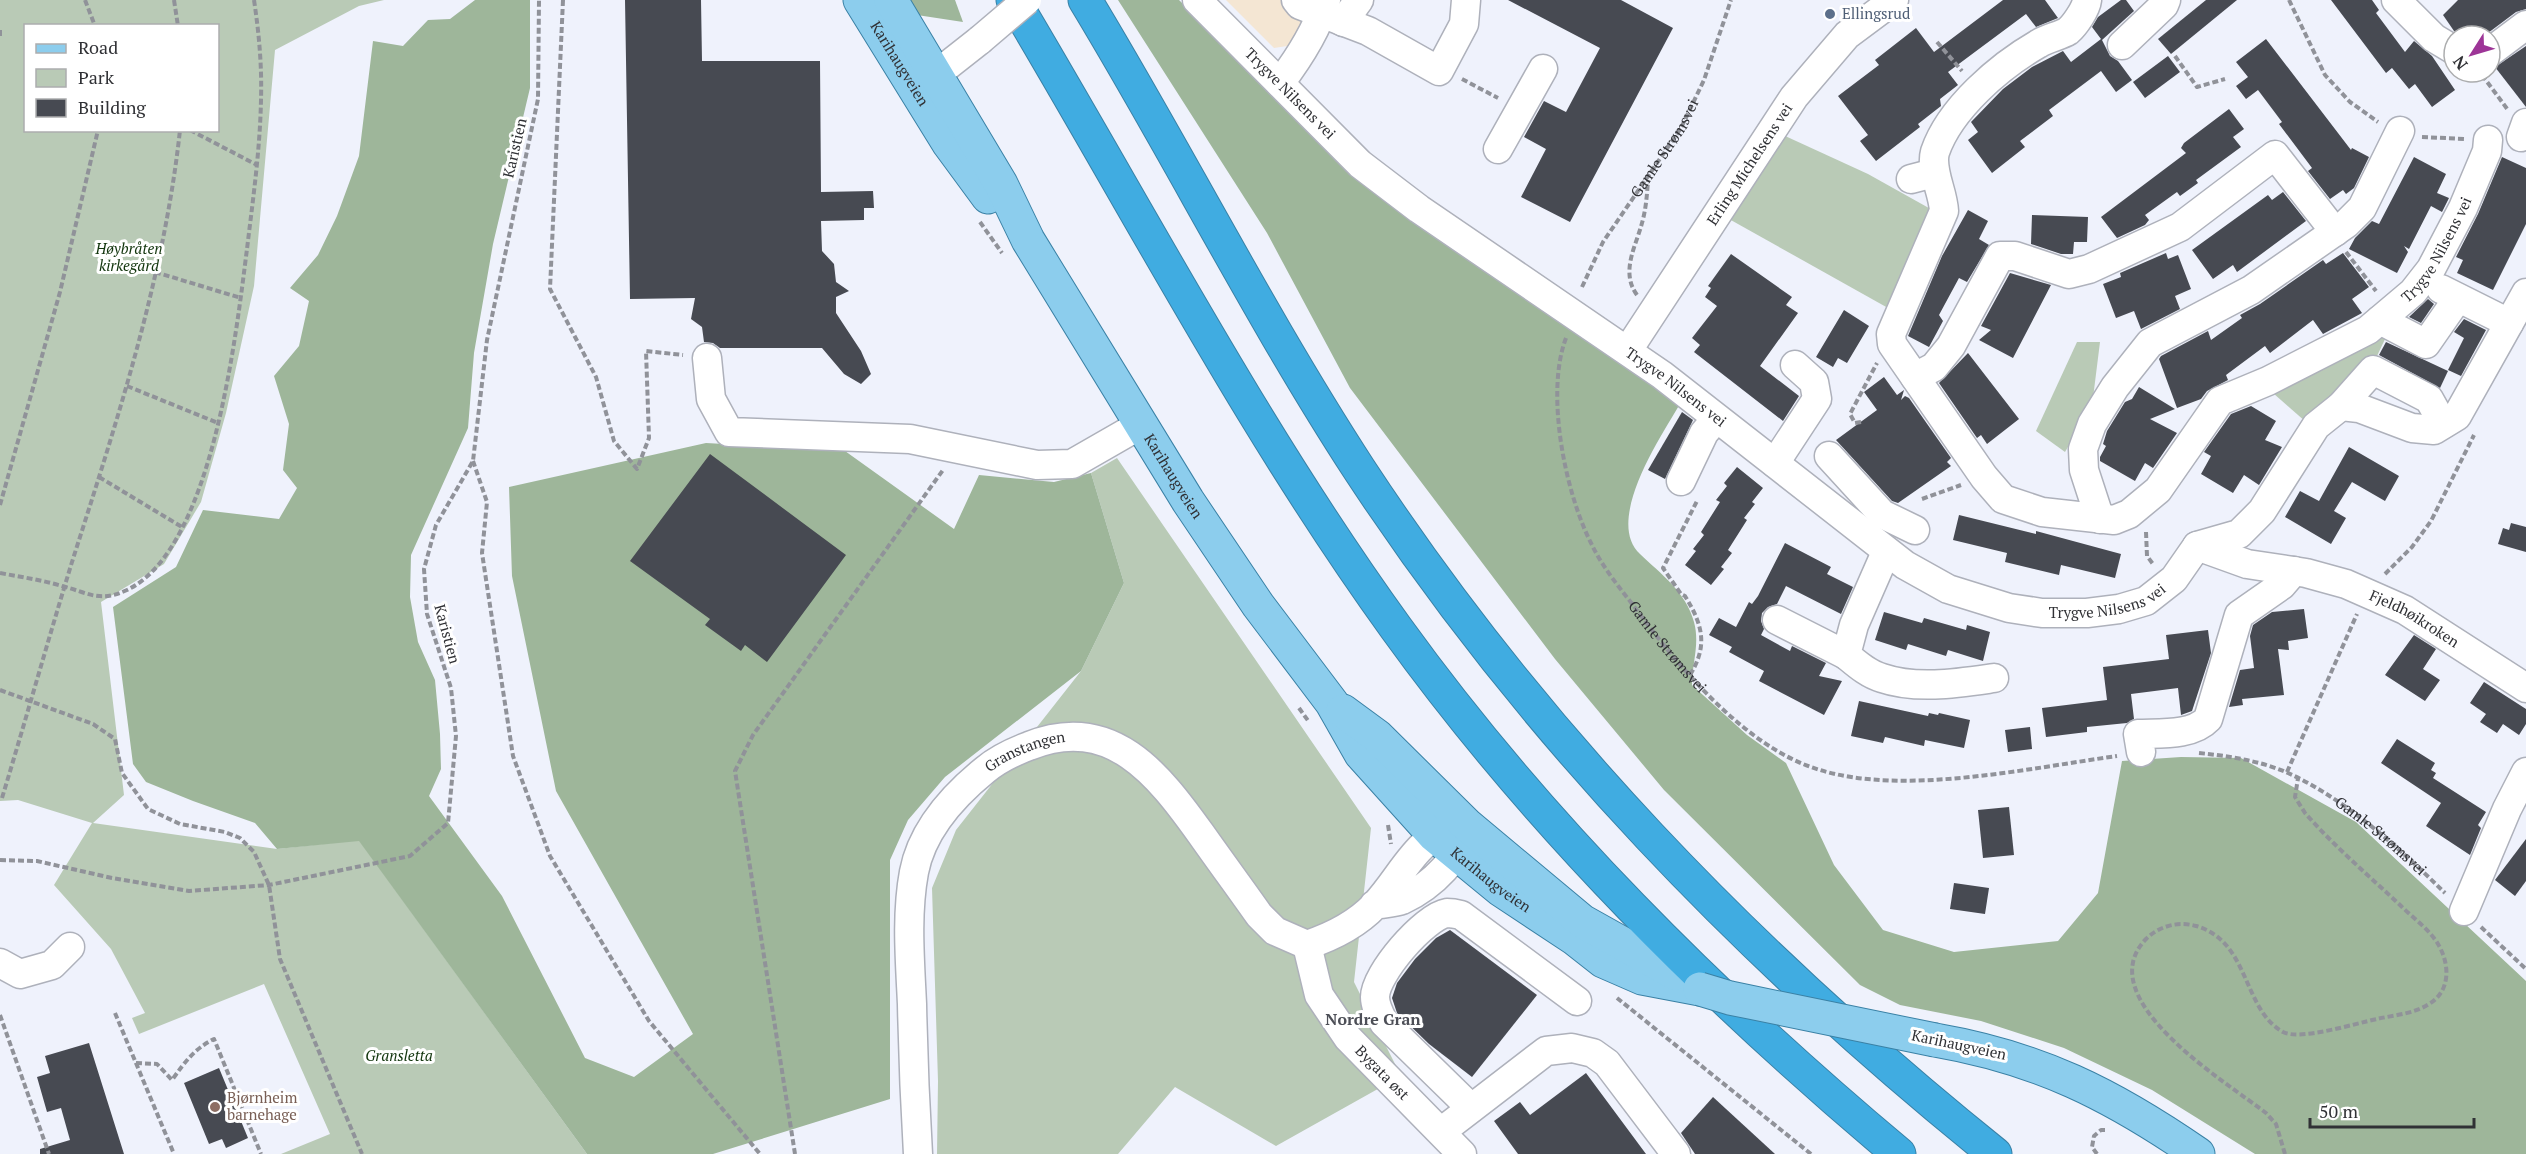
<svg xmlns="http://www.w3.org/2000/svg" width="2526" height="1154" font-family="'PT Serif',serif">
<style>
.commercial{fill:#f4e6d3}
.green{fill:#b9cab6;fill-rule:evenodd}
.forest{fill:#9eb69a}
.building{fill:#474a52}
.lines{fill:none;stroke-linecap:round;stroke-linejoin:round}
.minor-casing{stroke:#aeb1bb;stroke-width:31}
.major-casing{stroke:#3a81a5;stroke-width:35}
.highway-casing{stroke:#3a81a5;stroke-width:35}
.path{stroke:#909299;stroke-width:4;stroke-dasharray:6 3;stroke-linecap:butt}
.minor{stroke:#fff;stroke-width:28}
.major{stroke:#8ccded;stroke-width:33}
.highway{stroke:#40ace1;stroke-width:33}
.minor-bridge-casing{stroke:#aeb1bb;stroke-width:31;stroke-linecap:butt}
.major-bridge-casing{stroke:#3a81a5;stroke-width:35;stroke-linecap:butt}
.minor-bridge{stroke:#fff;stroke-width:28}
.major-bridge{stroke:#8ccded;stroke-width:33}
.service-dot{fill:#5c6f8a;stroke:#fff;stroke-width:2}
.education-dot{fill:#8d6e63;stroke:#fff;stroke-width:2}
.labels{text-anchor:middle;stroke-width:6;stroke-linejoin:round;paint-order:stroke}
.service-label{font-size:15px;fill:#4e5e75;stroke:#fff;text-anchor:start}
.street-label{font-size:15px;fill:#303135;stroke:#fff}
.park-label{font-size:15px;font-style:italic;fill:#12350d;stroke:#fff}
.education-label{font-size:15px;fill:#785e54;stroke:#fff;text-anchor:start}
.neighbourhood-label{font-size:16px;font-weight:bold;fill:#4d4f57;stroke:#fff}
</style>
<rect width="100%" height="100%" fill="#eff2fc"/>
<!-- commercial -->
<polygon class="commercial" points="1226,0 1314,0 1303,29 1287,46 1274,48"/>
<!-- green -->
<g class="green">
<path d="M0,0H384L359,6L275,50L254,286L226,413L201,502L164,564L101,602L124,795L93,823L277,849L359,840L587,1154H281L330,1134L264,984L139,1034L132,1018L145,1013L111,949L54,885L92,823L18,800L0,801ZM26,26H218V130H26Z"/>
<polygon points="1783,135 1868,174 1936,212 1888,308 1729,219"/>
<polygon points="2376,330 2386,337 2377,356 2306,422 2265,386"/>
<polygon points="2077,342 2100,342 2092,406 2065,452 2036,431"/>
<polygon points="1117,458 1371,828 1354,982 1401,1076 1276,1146 1175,1087 1118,1154 937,1154 938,1081 932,888 956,830 1081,671 1124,583 1091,473"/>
</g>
<!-- forest -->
<g class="forest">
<polygon points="475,0 530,0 530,88 493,244 474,353 468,428 411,555 410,597 418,642 435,680 440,734 441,769 429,796 502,896 585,1058 634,1077 693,1034 556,791 512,576 509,487 706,443 845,451 954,529 979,475 1054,482 1091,473 1124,583 1081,671 945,777 908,820 890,860 890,1099 713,1154 587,1154 359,841 277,849 255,823 193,801 146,782 133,764 113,607 176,567 203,510 279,519 297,488 283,470 289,424 274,376 299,346 309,301 290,288 318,255 337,216 359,156 373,41 403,46 428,20 450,19"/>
<polygon points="903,0 955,0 963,22 917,15"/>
<path d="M1118,0H1179L1344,163L1680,404C1661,436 1604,521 1640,554C1661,574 1686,592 1694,622C1700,644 1692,663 1692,685L1747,735L1786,763L1834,865L1883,930L1954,952L2058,941L2098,893L2122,761L2181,757L2241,758L2356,822L2526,981V1154H2255L2152,1090L2064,1048L1981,1021L1900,1005L1860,985L1664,790L1555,659L1350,388L1267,233Z"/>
</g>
<!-- building -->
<g class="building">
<polygon points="625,0 701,0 702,61 820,61 821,192 873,191 874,208 864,208 864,220 821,221 822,251 834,264 836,282 849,291 836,297 836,313 861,351 871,374 861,384 844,374 822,348 720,348 713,343 704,342 702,327 691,319 695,298 630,299"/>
<polygon points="1508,0 1621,0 1673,28 1570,222 1521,197 1546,149 1524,137 1544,101 1566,112 1600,48"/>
<polygon points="2003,0 2045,0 2058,18 2036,27 2026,14 1948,72 1958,85 1940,99 1941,106 1918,124 1920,127 1876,161 1860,141 1868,135 1838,96 1879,65 1875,60 1916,28 1934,52"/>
<polygon points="2121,0 2126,0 2134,11 2102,40 2110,56 2118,61 2132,80 2116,92 2101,71 2049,110 2053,116 2020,141 2025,147 1992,173 1968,140 1978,132 1971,122 2003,89 2032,67 2063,51 2071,62 2101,39 2092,27 2098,17"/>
<polygon points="2206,0 2237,0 2171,54 2158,39"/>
<polygon points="2331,0 2372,0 2379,10 2376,13 2405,52 2414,41 2432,56 2455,90 2432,107 2415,84 2409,89 2392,68 2386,73"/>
<polygon points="2458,0 2526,0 2526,9 2516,12 2484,36 2463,36 2454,31 2443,15"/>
<polygon points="2266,39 2351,150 2352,148 2369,157 2354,188 2346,194 2343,190 2330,199 2308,171 2312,168 2279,124 2282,122 2258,90 2246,99 2236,86 2248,77 2236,62"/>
<polygon points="2526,46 2526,107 2495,67"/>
<polygon points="2168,56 2180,72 2145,98 2133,82"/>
<polygon points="2229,109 2244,129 2233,137 2241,147 2196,180 2198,183 2180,196 2177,192 2145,215 2149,220 2145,225 2117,238 2101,217 2186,153 2181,148 2184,143"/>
<polygon points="2414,157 2446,174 2437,193 2449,198 2442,212 2431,206 2409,249 2404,246 2408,252 2397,273 2349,249 2355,238 2372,221 2379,224"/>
<polygon points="2502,157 2526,168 2526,224 2493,290 2457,273 2463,260 2456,257 2478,214"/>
<polygon points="2283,192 2306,221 2237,272 2233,265 2213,279 2192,250 2268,195 2272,200"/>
<polygon points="1968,210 1988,221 1979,239 1989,245 1967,282 1959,278 1939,315 1943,321 1929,347 1908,336 1942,256"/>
<polygon points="2032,215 2088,217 2087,242 2074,242 2073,254 2061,254 2031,244"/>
<polygon points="2166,253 2168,259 2178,255 2191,289 2175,296 2180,309 2141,329 2134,311 2116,318 2103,284 2121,277 2120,273"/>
<polygon points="2343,253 2369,287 2352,299 2362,313 2323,334 2313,320 2270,353 2265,346 2226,375 2228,380 2207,391 2201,399 2177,408 2159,359 2161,356 2208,331 2211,340 2242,318 2240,315 2260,304 2323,260 2326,264"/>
<polygon points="1731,254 1792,297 1786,305 1798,313 1760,366 1799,396 1783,421 1694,352 1700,345 1692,338 1717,306 1705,297 1711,288 1708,286"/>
<polygon points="2010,273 2051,285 2013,358 1979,340 1991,330 1981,326"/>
<polygon points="2428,299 2434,304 2421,323 2409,317"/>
<polygon points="1844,310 1869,326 1847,363 1838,358 1833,367 1816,357"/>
<polygon points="2464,319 2486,330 2461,376 2448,370 2464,338 2454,332"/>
<polygon points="2386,342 2448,371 2440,388 2379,355"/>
<polygon points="1968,353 2019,419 1987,444 1981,435 1977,438 1939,383"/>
<polygon points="1884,377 1897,395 1904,390 1901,400 1905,396 1909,398 1951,458 1947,462 1951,466 1898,503 1892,501 1836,440 1877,410 1864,392"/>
<polygon points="2139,387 2175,409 2150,419 2177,433 2153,468 2145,463 2135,481 2100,461 2100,457 2106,446 2103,444 2107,431 2125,402 2132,399"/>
<polygon points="2251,406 2276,421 2265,440 2282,447 2259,485 2244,475 2233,493 2201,474 2211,456 2204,452 2231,414"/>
<polygon points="1682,412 1693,420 1665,479 1648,470"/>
<polygon points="2349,447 2399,476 2385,501 2352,482 2334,511 2346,518 2331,544 2285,517 2300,491 2319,501"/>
<polygon points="710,454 846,555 767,662 745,645 741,651 705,625 710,619 630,561"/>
<polygon points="1737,467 1763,488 1752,502 1755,504 1744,518 1747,520 1728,550 1732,553 1721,567 1724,569 1711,585 1685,565 1696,551 1693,549 1704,535 1701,532 1720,502 1716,500 1727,486 1724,483"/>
<polygon points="1959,515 2036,534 2036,531 2121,554 2115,578 2061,565 2059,575 2005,562 2007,553 1953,540"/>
<polygon points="2511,523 2526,527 2526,552 2498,544 2503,528 2509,530"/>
<polygon points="1785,543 1831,567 1827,574 1853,587 1841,614 1786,586 1777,604 1768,607 1762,613 1761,621 1764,629 1761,635 1790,651 1792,646 1826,663 1819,676 1842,681 1824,715 1759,681 1764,671 1729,652 1732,647 1709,635 1719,618 1736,627 1749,602 1752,604 1758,596"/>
<polygon points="2304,609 2308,638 2288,641 2289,650 2278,649 2284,695 2242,699 2243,705 2229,707 2240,670 2254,668 2250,636 2253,625 2272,612"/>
<polygon points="1884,612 1922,623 1924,618 1966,630 1967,625 1990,632 1983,661 1948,650 1946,656 1908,644 1906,650 1875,640"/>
<polygon points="2208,630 2211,653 2192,711 2181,715 2178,688 2131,694 2134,719 2127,723 2087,727 2087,732 2046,737 2042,708 2107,700 2103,667 2169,659 2166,635"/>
<polygon points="2414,635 2436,649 2423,669 2440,680 2425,701 2385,675"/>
<polygon points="2484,682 2526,709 2526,724 2519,735 2503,724 2497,733 2480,722 2486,714 2470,703"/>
<polygon points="1859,701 1928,716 1929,713 1938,715 1939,713 1970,720 1964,748 1925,740 1924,746 1885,737 1883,743 1851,736"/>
<polygon points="2030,727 2032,749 2008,752 2005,730"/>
<polygon points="2397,739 2435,763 2431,770 2436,773 2433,778 2486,812 2478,825 2481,828 2470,855 2426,826 2441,803 2381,763"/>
<polygon points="2009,807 2014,855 1983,858 1978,810"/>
<polygon points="2526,839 2526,881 2515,896 2495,880"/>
<polygon points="1954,883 1989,888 1985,914 1950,909"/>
<polygon points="1450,930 1537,995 1472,1077 1429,1044 1397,1013 1392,998 1397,983 1415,959 1436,938"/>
<polygon points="89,1043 124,1154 40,1154 40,1149 70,1140 61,1108 47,1112 37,1077 50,1073 45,1056"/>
<polygon points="219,1068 248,1138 226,1148 222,1139 209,1144 184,1083"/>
<polygon points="1586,1073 1646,1154 1518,1154 1494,1121 1520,1102 1530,1115"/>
<polygon points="1713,1097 1775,1154 1695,1154 1681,1133"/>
</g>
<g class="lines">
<!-- minor casing -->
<g class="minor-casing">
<g id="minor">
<path id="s4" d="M1197,0L1360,164L1419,209L1662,375L1905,565L1948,589L2009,608L2042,613H2087L2119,609L2146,601L2174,579L2197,546L2239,534L2262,511L2316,426L2341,406L2359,408L2412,428L2434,430L2457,416L2526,293"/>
<polyline points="1296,0 1300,5 1368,31 1439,71 1464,24 1466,0"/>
<path id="s5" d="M2087,0C2086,9 2075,25 2068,31C2060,36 2047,38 2038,44C2000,66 1950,108 1935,152C1930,170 1943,191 1944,211L1891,334L1892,344L1984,477L2003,499L2042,512L2114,520L2129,514L2158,490L2220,401L2268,381L2368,330L2413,292L2431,269L2463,208L2487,151L2488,140"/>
<polyline points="2396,0 2434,38 2454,50"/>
<polyline points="1343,22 1359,0"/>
<polyline points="2122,45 2164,5 2166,0"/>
<polyline points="2490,52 2526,25"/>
<path d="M1280,83C1299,58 1317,30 1326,0"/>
<polyline points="919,88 980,40"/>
<polyline points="2521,137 2526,123"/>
<polyline points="1498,149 1543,69"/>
<polyline points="1911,179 1934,173"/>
<polyline points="2441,289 2509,323"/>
<polyline points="2380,320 2426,344 2458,298"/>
<path id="s6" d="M1628,350L1794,97L1847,35L1894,0"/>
<polyline points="707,358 711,399 729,432 910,439 1037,465 1072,464 1140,425"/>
<polyline points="1915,377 1934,367 1951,346 2000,256 2015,256 2069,274 2089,269 2180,227 2275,155 2335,232"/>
<polyline points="2341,406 2373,370 2429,399 2443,424"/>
<polyline points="1829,456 1882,514 1915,530"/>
<polyline points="1775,463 1817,399 1814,382 1795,365"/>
<polyline points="1681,481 1704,433 1716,419"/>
<polyline points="2100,519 2084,470 2083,449 2092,424 2115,387 2150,343 2251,290 2346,224 2362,208 2400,131"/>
<path id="s7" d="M2197,546L2247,564L2306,573L2346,584L2405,610L2526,688"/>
<path d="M1886,552L1854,625L1846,655C1857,664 1868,674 1882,678C1917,690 1959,683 1994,678"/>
<polyline points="1777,620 1846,655"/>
<path d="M2141,752L2138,734C2160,733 2192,736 2208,719L2239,615L2282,585L2294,571"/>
<polyline points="2464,911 2507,809 2526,772"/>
<path id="s8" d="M1307,945L1319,995L1348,1038L1462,1154"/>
<polyline points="0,963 20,974 52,965 70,947"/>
<path d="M1471,1108L1384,1023C1380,1015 1375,1006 1375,997C1375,974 1424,917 1447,913C1451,913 1457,914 1461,915L1577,1001"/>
<polyline points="1442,1131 1546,1051 1572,1048 1593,1053 1607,1063 1676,1154"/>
<path id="s9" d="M918,1154C915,1104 913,1054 912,1004C910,961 906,915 914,872C922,830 953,796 985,770C998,759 1013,752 1029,746C1111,713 1158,774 1201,834C1220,861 1240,888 1259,915L1275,931L1307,945C1331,937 1357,924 1375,905C1405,873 1418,830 1467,825C1462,857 1432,886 1402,900C1394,903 1383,903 1374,905"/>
</g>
</g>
<!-- major casing -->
<g class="major-casing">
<g id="major">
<path id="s10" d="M860,0L949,144L988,197"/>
<path id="s11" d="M891,0L1001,184L1028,240L1188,501L1258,605L1332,703L1361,754L1434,835L1501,890L1575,939L1603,961L1642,978L1700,989"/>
<polyline points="1343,711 1377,736 1467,825 1582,921 1675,973"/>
<path d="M1935,1040C2039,1058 2111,1094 2198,1154"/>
</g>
</g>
<!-- highway casing -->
<g class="highway-casing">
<g id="highway">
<path d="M1013,0C1139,211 1252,429 1396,628C1539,826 1713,998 1899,1154"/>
<path d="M1085,0C1179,155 1260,317 1359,469C1533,734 1749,956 1995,1154"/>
</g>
</g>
<!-- path -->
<g class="path">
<polyline points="85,0 95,26"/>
<polyline points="174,0 178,26"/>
<polyline points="563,0 550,289 596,377 614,441 637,469 649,438 646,351 683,355"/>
<polyline points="2289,0 2325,75 2350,102 2378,122"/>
<polyline points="0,30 0,36"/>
<polyline points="1937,42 1962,71"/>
<polyline points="2175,56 2197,87 2225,79"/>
<polyline points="2482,75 2508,110"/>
<polyline points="1462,79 1498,98"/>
<polyline points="190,130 257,165"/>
<polyline points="2422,137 2465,139"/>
<polyline points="980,222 1002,253"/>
<polyline points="2346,252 2376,291"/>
<polyline points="155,272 241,298"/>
<path id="s1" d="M1582,287L1603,242L1681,128L1704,80L1731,0"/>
<path d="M1637,295C1620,272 1636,246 1642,223C1646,209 1647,195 1648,180"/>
<path id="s2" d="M1566,338C1545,393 1565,493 1592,545C1602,566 1618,586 1633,605C1678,666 1745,748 1820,770C1904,796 2030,768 2117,756"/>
<polyline points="127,386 218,423"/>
<polyline points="1861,422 1855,423 1850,414 1877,363"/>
<polyline points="473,461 487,502 482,553 513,756 550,856 649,1021 760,1154"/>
<polyline points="99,477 182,527"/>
<polyline points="1922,499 1961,485"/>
<polyline points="0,505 60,292 98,130"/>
<polyline points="2146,532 2147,556 2153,564"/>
<path d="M0,573C21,577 42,580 62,586C89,593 99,603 127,590C213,549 236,334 247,249C253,199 260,150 261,100C262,66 259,33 254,0"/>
<polyline points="2385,574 2412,547 2431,521 2474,435"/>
<path d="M1690,675C1708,646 1703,625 1685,596L1681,594L1663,568L1697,501"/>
<polyline points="0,690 93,724 115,739 122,773 148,809 180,824 225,832 240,838 254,852 269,885 280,959 362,1154"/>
<polyline points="1299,708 1309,722"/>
<path id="s3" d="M2199,753C2229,756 2261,761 2288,773C2347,800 2399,848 2445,893"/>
<polyline points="2287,772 2357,614"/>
<path d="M2,798C26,719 48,640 72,562C117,421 164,278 180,130"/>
<polyline points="1388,825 1391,844"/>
<polyline points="0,860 37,861 112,878 189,891 269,885 410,856 448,823 456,736 451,688 427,614 424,569 436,525 473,461 487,340 538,99 539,0"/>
<polyline points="2481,927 2526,969"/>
<polyline points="1617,998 1811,1154"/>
<polyline points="115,1013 174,1154"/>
<polyline points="0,1015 49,1154"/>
<path d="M136,1063L157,1064L172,1080C185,1062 194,1049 214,1039L261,1154"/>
<polyline points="795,1154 735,771 753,735 943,470"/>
<polyline points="2097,1154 2092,1147 2094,1136 2101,1130 2107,1130"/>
<path d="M2285,1154L2276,1124L2266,1113C2228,1083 2088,999 2146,939C2159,926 2178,921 2196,926C2250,941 2242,1009 2283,1032C2300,1041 2357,1023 2377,1019C2394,1015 2414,1014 2429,1004C2451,991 2450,964 2438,944C2429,929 2412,917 2400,905C2368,875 2334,846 2305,813L2295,797L2298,778"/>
</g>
<!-- minor -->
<use href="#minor" class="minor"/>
<!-- major -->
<use href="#major" class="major"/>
<!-- highway -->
<use href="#highway" class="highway"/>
<!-- minor-bridge casing -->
<g class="minor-bridge-casing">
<polyline id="minor-bridge" points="980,40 1027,0"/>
</g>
<!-- major-bridge casing -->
<g class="major-bridge-casing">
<polyline id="major-bridge" points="1700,989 1730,998 1935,1040"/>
</g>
<!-- minor-bridge -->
<use href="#minor-bridge" class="minor-bridge"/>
<!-- major-bridge -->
<use href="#major-bridge" class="major-bridge"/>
</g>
<!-- markers -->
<circle class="service-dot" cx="1830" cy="14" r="6"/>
<circle class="education-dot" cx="215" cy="1107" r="6"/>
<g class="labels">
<!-- service labels -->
<g class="service-label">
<text x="1842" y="19">Ellingsrud</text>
</g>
<!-- street labels -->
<g class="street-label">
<text dy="5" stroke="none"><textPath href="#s10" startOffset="75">Karihaugveien</textPath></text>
<text dy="5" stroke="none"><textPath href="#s4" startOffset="132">Trygve Nilsens vei</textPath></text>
<text dy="5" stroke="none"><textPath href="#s1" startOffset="162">Gamle Strømsvei</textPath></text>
<text transform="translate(515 148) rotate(-77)" y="5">Karistien</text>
<text dy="5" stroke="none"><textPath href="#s6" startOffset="222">Erling Michelsens vei</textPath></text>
<text dy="5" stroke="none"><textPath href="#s5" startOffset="1164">Trygve Nilsens vei</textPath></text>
<text dy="5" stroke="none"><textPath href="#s4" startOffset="618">Trygve Nilsens vei</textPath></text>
<text dy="5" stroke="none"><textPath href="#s11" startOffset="554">Karihaugveien</textPath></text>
<text dy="5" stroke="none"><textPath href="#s4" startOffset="1122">Trygve Nilsens vei</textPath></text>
<text dy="5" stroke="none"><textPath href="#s7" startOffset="231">Fjeldhøikroken</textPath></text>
<text transform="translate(447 634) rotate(75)" y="5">Karistien</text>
<text dy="5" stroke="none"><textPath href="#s2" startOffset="340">Gamle Strømsvei</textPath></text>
<text dy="5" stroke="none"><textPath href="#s9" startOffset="454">Granstangen</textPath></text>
<text dy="5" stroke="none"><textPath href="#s3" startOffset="204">Gamle Strømsvei</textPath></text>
<text dy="5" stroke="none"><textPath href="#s11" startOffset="1071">Karihaugveien</textPath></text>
<text transform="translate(1959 1045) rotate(12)" y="5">Karihaugveien</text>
<text dy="5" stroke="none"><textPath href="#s8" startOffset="152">Bygata øst</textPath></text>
</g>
<!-- park labels -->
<g class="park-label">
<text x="129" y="254">Høybråten<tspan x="129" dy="17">kirkegård</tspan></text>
<text x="399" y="1061">Gransletta</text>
</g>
<!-- education labels -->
<g class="education-label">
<text x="227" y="1103">Bjørnheim<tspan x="227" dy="17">barnehage</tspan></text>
</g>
<!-- neighbourhood labels -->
<g class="neighbourhood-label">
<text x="1373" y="1025">Nordre Gran</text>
</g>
</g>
<!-- legend -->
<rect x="24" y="24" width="195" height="108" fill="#ffffff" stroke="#acadae" stroke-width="1.5"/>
<rect x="36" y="44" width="30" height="9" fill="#8ccded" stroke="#acadae" stroke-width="1.5"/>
<text x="78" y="54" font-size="18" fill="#303135">Road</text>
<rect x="36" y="69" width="30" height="18" fill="#b9cab6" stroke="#acadae" stroke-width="1.5"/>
<text x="78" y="84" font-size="18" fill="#303135">Park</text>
<rect x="36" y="99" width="30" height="18" fill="#474a52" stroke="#acadae" stroke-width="1.5"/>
<text x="78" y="114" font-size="18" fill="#303135">Building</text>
<!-- north arrow -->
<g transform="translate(2472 54) rotate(233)"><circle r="28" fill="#ffffff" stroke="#acadae" stroke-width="1.5"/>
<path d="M0-4.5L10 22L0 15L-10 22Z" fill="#9d3597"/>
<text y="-9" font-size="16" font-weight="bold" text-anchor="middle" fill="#303135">N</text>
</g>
<!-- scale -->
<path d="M2310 1118v9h164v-9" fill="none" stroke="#303135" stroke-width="3"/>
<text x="2319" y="1118" font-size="18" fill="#303135" stroke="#ffffff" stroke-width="4.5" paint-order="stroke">50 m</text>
</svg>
